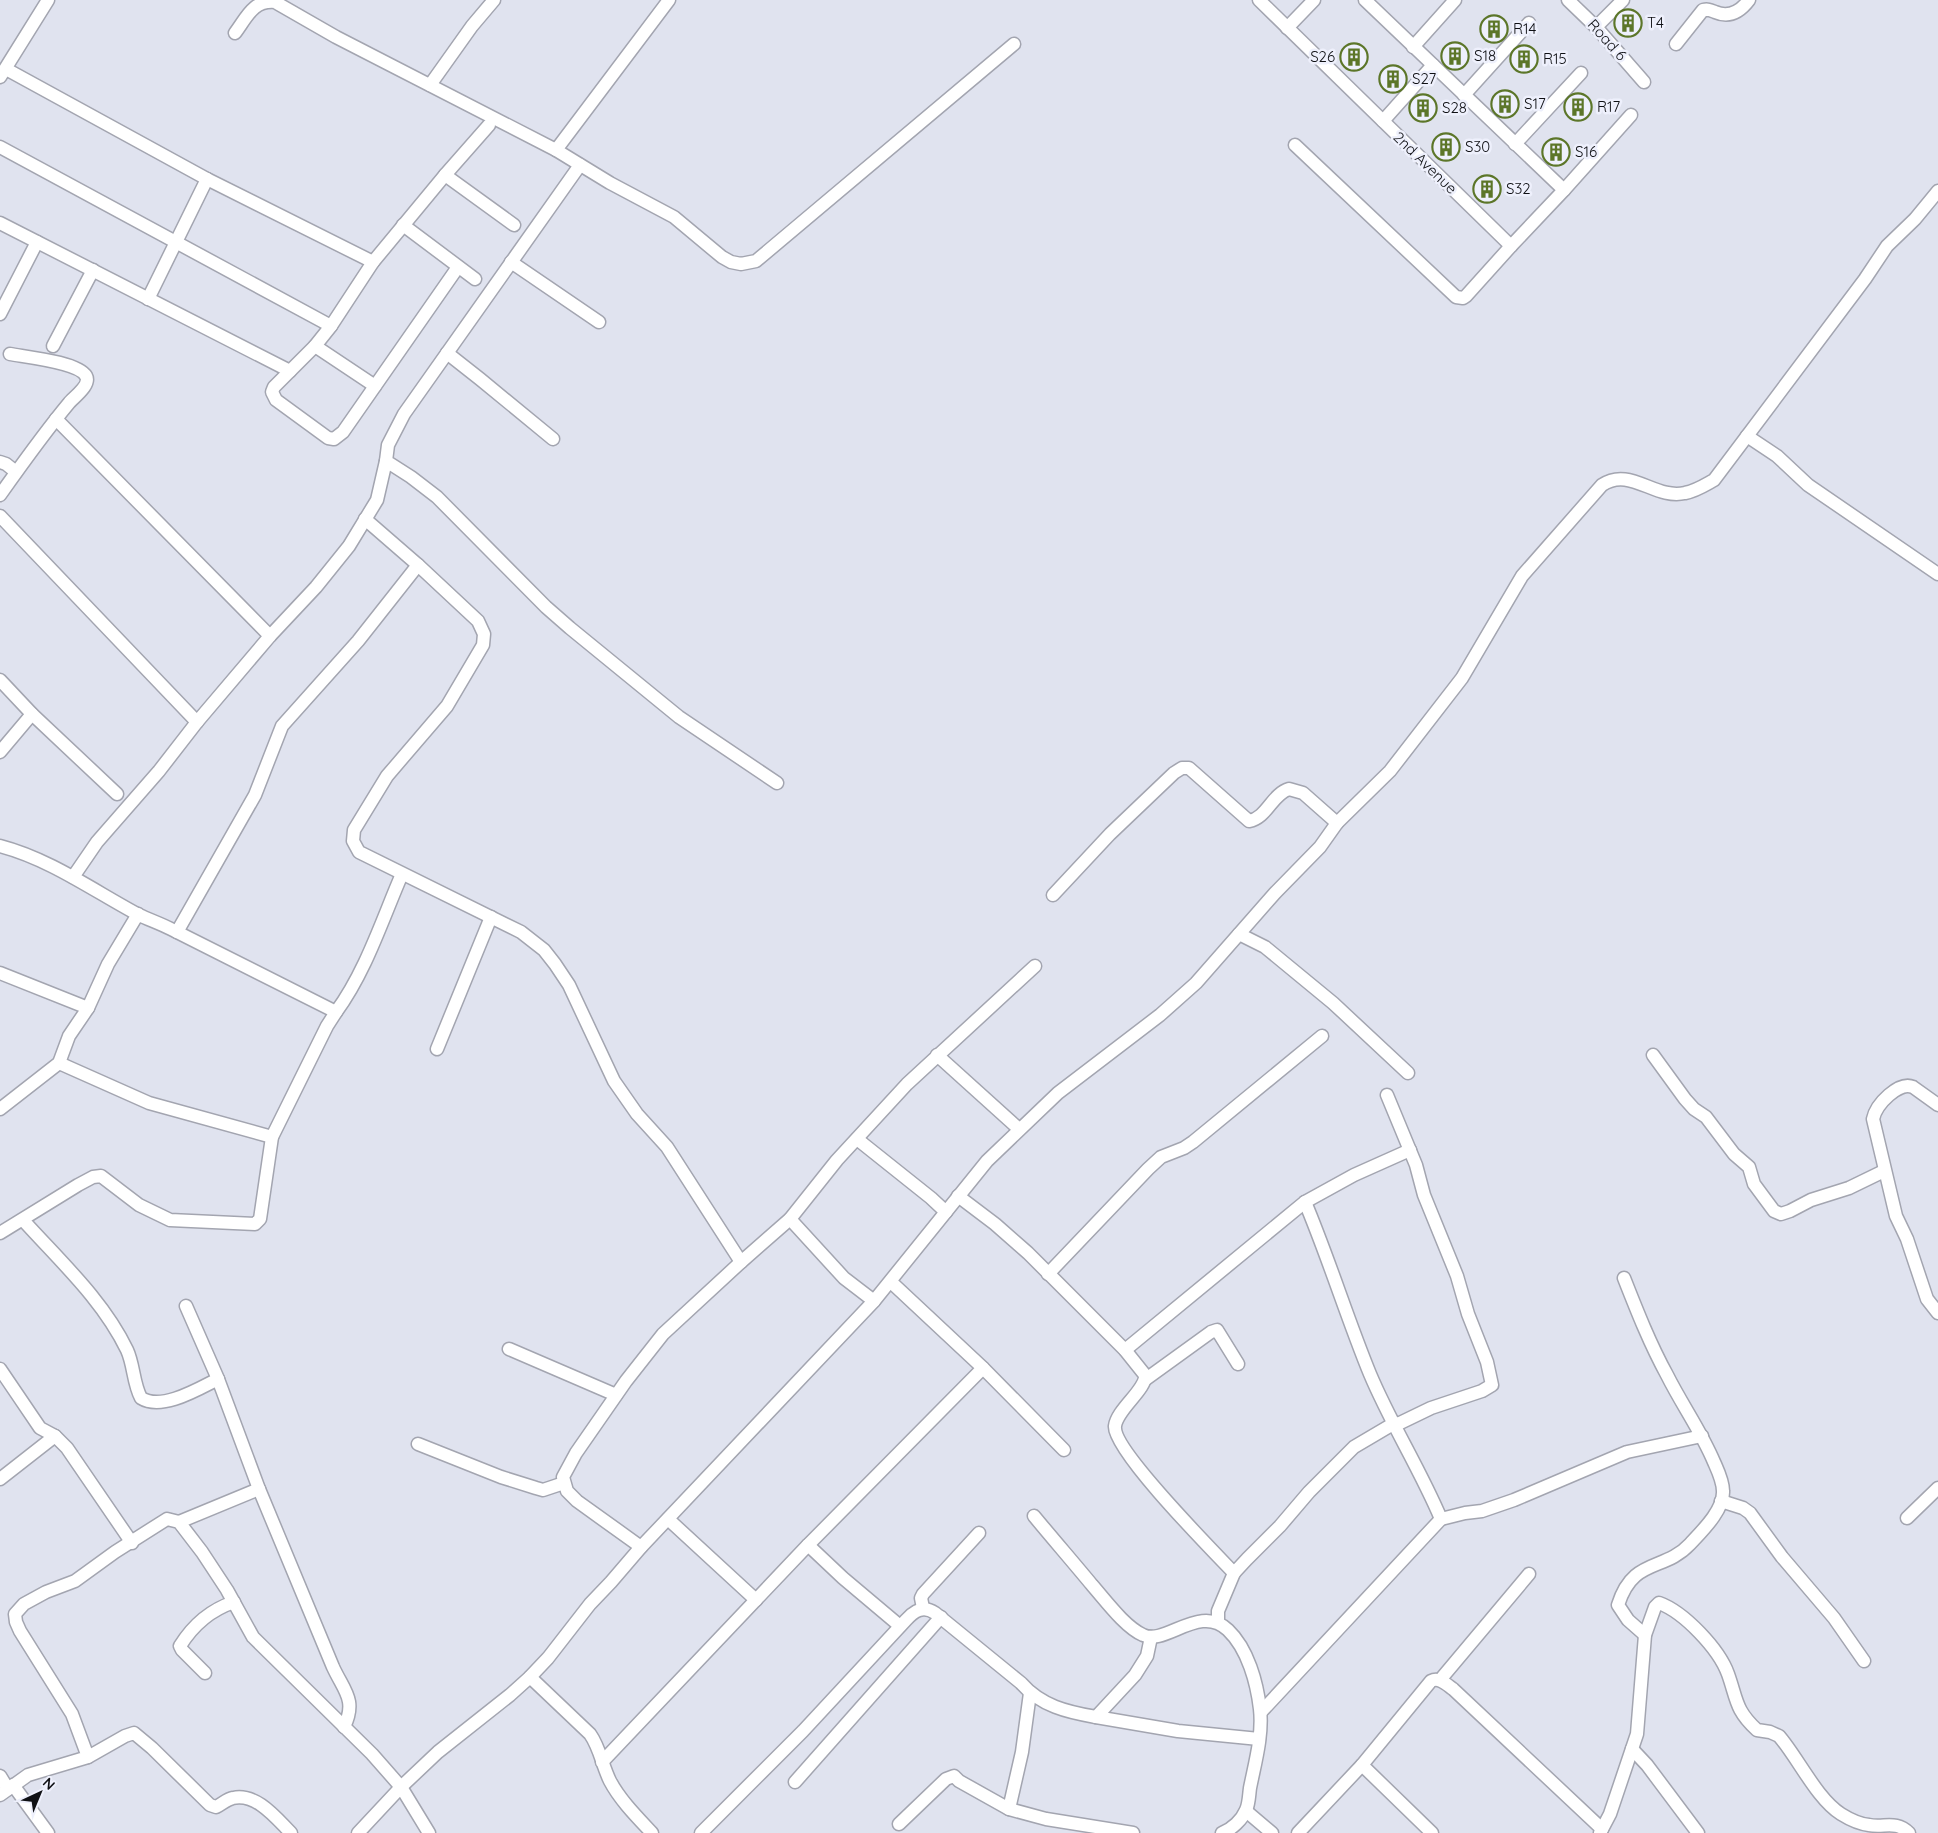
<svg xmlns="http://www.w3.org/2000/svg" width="1938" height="1833" font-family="Quicksand,sans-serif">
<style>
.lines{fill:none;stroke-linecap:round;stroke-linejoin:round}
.minor-casing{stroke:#a3a5b0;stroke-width:15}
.minor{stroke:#fff;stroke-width:12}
.labels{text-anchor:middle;stroke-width:5;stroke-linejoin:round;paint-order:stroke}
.poi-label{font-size:15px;fill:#0f1014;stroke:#eef0fc;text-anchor:start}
.street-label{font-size:15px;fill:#0f1014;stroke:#eef0fc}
</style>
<rect width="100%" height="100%" fill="#e0e3ef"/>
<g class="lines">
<!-- minor casing -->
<g class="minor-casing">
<g id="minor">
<polyline points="669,0 556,150 610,183 674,217 722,257 731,262 741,264 756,261 1014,44"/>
<polyline points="1259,0 1511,246 1564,190 1365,0"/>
<polyline points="1568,0 1596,27 1644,82"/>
<polyline points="1596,27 1623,0"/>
<polyline points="1287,28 1314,0"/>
<path d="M235,33C247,17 253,0 275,2L336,37L556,150"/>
<path d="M1676,44L1703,10C1708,9 1710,10 1715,12C1729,18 1740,12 1749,0"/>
<polyline points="1413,47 1455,0"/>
<polyline points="6,69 207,179 373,262"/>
<polyline points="0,77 48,0"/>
<polyline points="430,85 472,26 494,0"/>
<polyline points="1464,95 1529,23"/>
<polyline points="1383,121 1433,65"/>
<polyline points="1515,144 1581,73"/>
<polyline points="1295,145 1456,297 1463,298 1466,296 1511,246"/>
<polyline points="0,147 331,326 373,262 445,175 489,125"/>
<polyline points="580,165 404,414 388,445 386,461 411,477 437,497 546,607 570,628 679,717 777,783"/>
<polyline points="445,175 514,225"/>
<polyline points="1564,190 1631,115"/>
<polyline points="0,223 290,371"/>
<polyline points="403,225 475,279"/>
<polyline points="511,262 599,322"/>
<polyline points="148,299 207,179"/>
<polyline points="0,314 37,242"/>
<polyline points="331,326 315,346 274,387 272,392 276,400 328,438 334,439 343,432 458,267"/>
<polyline points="53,346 93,270"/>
<polyline points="315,346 375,386"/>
<polyline points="447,353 480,379 553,439"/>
<polyline points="56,419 270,636"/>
<polyline points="1747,436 1777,456 1808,485 1938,574"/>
<polyline points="0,462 6,464 16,472"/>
<path d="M0,495C22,464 44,433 69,403C74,397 91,385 86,376C78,362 26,357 10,354"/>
<polyline points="0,516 197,722"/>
<polyline points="365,519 418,565 478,621 484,634 483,645 447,706 387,776 354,830 353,841 359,852 521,932 544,950 555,964 569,985 614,1081 637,1114 667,1147 741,1262 790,1219 837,1160 907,1084 1035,966"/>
<polyline points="0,680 32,714 117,794"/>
<polyline points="0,752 32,714"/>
<path d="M0,846C50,859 94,891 139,915C150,920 161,924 171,929L336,1012C366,971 382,920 402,874"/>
<polyline points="73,877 97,842 159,771 197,722 270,636 316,587 349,546 377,500 386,461"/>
<path d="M1053,895L1110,834L1174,773L1182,768H1189L1249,821C1267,818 1272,794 1289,789L1303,793L1337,823"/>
<polyline points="177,932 255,795 282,726 358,641 418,565"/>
<polyline points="1239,934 1265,947 1333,1003 1408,1073"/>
<polyline points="0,973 88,1008"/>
<polyline points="437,1049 491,917"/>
<polyline points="937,1055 1019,1129"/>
<polyline points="1653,1055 1685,1099 1694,1109 1706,1117 1734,1154 1749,1167 1754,1184 1774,1211 1781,1214 1790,1211 1811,1200 1849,1188 1884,1171"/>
<polyline points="59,1063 149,1103 272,1137"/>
<path d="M1938,1105L1913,1087C1899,1081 1876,1104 1873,1119L1896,1216L1907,1239L1927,1299L1938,1313"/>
<polyline points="0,1109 59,1063 69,1036 88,1008 108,964 138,914"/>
<polyline points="857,1139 931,1198 946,1212"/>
<path d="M958,1196L995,1224L1028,1253L1125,1350L1145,1375C1147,1389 1117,1409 1115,1426C1112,1449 1214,1552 1234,1573"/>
<path d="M1305,1202C1329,1259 1347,1318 1370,1374C1391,1424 1420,1469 1441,1519L1465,1513L1482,1511L1514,1500L1627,1452L1702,1436"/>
<polyline points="790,1219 844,1278 874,1301"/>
<path d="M23,1220C60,1261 103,1300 127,1350C134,1365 133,1383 141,1398C162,1411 198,1389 218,1379"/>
<polyline points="0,1233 78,1185 93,1177 101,1176 139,1205 170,1220 255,1224 260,1219 272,1137 327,1026 336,1012"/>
<polyline points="1048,1274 1148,1169 1161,1157 1184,1148 1193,1142 1322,1036"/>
<path d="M1624,1278C1637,1311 1650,1344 1667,1375C1682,1405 1701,1431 1714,1462C1718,1471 1723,1481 1723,1491C1724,1510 1702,1531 1690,1544C1664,1572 1633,1557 1618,1605L1628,1620L1645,1635"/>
<path d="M186,1306L218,1379L259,1489L333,1667C344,1691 357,1700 344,1727"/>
<polyline points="509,1349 616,1395"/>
<polyline points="1125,1350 1305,1202 1354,1175 1410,1150"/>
<polyline points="983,1368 1064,1450"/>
<polyline points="0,1369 40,1428 55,1436 67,1448 132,1543"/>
<polyline points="1146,1379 1211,1332 1217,1330 1238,1364"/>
<polyline points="418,1444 501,1477 536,1488 543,1490 564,1483"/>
<polyline points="0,1479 55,1436"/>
<polyline points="1721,1501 1743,1508 1750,1513 1782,1557 1834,1618 1864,1661"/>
<path d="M1034,1516C1053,1539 1073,1562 1092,1585C1106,1601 1125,1627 1143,1635C1165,1646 1200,1603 1228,1630C1248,1649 1257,1683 1260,1709C1263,1735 1255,1763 1250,1788C1249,1795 1249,1804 1246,1810C1242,1820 1232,1829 1222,1833"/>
<polyline points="1907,1518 1938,1488"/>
<polyline points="668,1519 756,1600"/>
<polyline points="179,1522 259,1489"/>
<polyline points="808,1545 983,1368 891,1282"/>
<polyline points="641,1547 577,1501 567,1491 563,1477 576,1453 626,1381 663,1334 741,1262"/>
<polyline points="923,1608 921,1598 923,1594 979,1533"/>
<polyline points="1218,1621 1218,1611 1234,1573 1247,1559 1280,1526 1309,1492 1354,1447 1393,1424 1400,1423 1431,1408 1482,1391 1492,1385 1487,1362 1468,1314 1457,1276 1424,1195 1416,1165 1387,1095"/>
<path d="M205,1673L182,1650L180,1646C193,1625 210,1610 234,1602"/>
<path d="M530,1677L590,1734C600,1748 602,1765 610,1781C620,1800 637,1817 652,1833"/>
<polyline points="1440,1680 1529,1574"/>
<polyline points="1261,1712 1441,1519"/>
<polyline points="1096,1717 1178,1731 1259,1739"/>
<polyline points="1632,1749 1647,1765 1698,1833"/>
<path d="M88,1757L125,1736L134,1733L152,1748L210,1805L216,1807C222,1804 227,1799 233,1798C257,1793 276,1818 291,1833"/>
<polyline points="602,1762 808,1545 843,1578 900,1626"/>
<polyline points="0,1776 8,1789"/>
<polyline points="795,1782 941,1617"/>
<polyline points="13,1785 48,1833"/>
<polyline points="0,1795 28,1775 88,1757 72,1714 20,1631 16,1622 15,1614 24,1604 46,1592 75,1581 115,1552 167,1519 179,1522 202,1552 227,1590 253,1637 372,1754 401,1787 429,1833"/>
<polyline points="1009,1809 1022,1752 1030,1693"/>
<polyline points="1246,1811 1272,1833"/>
<polyline points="899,1824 946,1779 954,1776 959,1781 1009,1809 1046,1819 1133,1833"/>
<path d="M358,1833L401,1787L438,1752L510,1695L530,1677L548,1658L590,1604L611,1582L641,1547L874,1301L987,1161L1058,1093L1160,1015L1196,983L1275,893L1320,847L1337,823L1390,771L1462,678L1522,576L1602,485C1630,466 1655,500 1685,493C1696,491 1705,485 1714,480L1865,279L1887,246L1915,219L1938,191"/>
<path d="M701,1833L803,1731L906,1620C914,1611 923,1605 935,1613L1021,1683C1041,1706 1067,1712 1096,1717L1135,1675L1147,1656L1151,1637"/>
<polyline points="1298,1833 1362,1765"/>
<path d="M1432,1833L1362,1765L1431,1681C1439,1677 1446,1684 1453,1689L1602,1829"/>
<path d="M1600,1833L1610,1814L1637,1734L1645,1635L1655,1607L1659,1603C1684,1612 1719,1649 1728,1674C1737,1699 1735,1710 1757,1730L1770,1732L1779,1736C1798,1758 1817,1799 1841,1814C1849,1819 1860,1824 1869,1825C1884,1828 1896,1820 1909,1833"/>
</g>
</g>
<!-- minor -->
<use href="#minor" class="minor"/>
</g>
<!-- icons -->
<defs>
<g id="building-ring" transform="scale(1.4375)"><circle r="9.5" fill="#eef0fc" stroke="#5c7629" stroke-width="1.5"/><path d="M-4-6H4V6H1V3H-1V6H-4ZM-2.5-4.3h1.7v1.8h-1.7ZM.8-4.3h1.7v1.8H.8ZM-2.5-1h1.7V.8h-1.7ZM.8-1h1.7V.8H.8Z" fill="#5c7629"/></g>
</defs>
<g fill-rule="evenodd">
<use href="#building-ring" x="1628" y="23"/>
<use href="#building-ring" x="1494" y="29"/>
<use href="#building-ring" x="1455" y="56"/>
<use href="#building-ring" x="1354" y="57"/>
<use href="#building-ring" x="1524" y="59"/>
<use href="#building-ring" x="1393" y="79"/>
<use href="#building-ring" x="1505" y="104"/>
<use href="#building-ring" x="1578" y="107"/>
<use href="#building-ring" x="1423" y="108"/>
<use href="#building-ring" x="1446" y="147"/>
<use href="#building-ring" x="1556" y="152"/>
<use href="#building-ring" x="1487" y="189"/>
</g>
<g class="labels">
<!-- poi labels -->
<g class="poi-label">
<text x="1647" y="28">T4</text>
<text x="1513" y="34">R14</text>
<text x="1474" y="61">S18</text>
<text x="1335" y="62" text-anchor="end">S26</text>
<text x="1543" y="64">R15</text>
<text x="1412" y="84">S27</text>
<text x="1524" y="109">S17</text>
<text x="1597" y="112">R17</text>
<text x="1442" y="113">S28</text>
<text x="1465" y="152">S30</text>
<text x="1575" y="157">S16</text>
<text x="1506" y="194">S32</text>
</g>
<!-- street labels -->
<g class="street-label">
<text transform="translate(1607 40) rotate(48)" y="5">Road 6</text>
<text transform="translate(1425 163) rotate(44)" y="5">2nd Avenue</text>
</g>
</g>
<!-- north arrow -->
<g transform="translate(40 1793) rotate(44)" stroke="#eef0fc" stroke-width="4" paint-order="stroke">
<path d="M0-4L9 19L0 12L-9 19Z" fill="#0f1014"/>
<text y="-8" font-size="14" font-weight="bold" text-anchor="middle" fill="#0f1014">N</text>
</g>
</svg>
